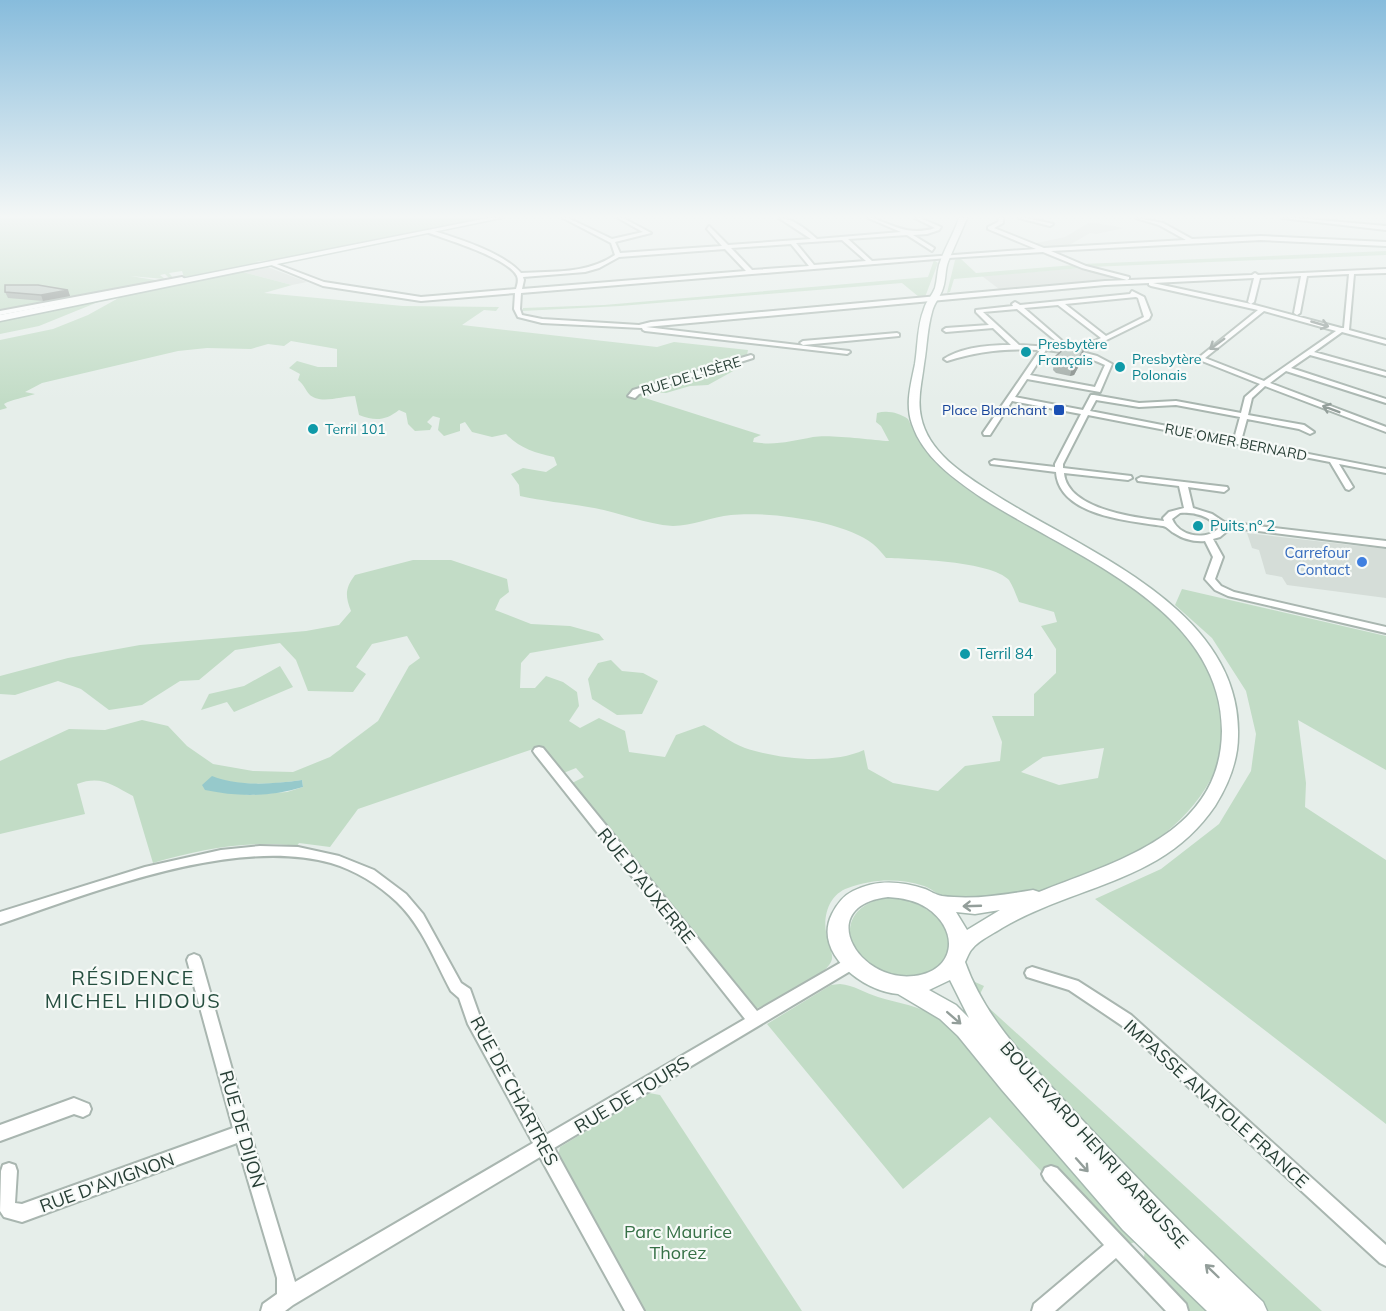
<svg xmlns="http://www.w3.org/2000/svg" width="1386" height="1311" font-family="Mulish,sans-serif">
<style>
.built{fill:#d5ddd8}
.green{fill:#c2dcc6;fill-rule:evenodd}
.water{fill:#96c9cb}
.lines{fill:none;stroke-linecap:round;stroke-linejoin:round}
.street-casing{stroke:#a9b6b0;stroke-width:4}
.secondary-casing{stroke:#a6b8b0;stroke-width:3}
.street{fill:#fff;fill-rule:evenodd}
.secondary{fill:#fff;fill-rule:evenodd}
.wall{fill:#a2aca7}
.shaded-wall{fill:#848c88}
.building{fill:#bcc8c2;stroke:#848c88;stroke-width:1.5}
.oneway{stroke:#939e9a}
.culture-dot{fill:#0f9aa8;stroke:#f7faf8;stroke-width:2}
.transit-dot{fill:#1a4fb4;stroke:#f7faf8;stroke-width:2}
.shop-dot{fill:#3f7fe0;stroke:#f7faf8;stroke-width:2}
.labels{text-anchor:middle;stroke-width:4.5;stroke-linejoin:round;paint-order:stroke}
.far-culture-label{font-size:14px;fill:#0d838f;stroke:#f7faf8;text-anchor:start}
.far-street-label{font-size:14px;fill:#273e35;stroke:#f7faf8}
.far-transit-label{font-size:14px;fill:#164399;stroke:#f7faf8;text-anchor:end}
.culture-label{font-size:15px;fill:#0d838f;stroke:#f7faf8;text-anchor:start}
.shop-label{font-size:15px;fill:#366cbe;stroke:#f7faf8;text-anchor:end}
.near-street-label{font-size:18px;fill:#273e35;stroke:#f7faf8}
.near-park-label{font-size:18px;fill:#367046;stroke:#f7faf8}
.near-neighbourhood-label{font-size:20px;letter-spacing:1.5px;fill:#254e3f;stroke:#f7faf8}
</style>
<rect width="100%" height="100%" fill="#e6eeea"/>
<!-- built -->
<g class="built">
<polygon points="1090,222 1124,228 1096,234 1090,233 1066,247 1045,248 1032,244 1065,237"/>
<polygon points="265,266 307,282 292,285 239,271"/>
<polygon points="1082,268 1121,279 999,289 982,276"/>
<polygon points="1247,533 1386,549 1386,598 1287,585 1282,577 1266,574 1259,550 1252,548"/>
</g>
<!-- green -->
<g class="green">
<polygon points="0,218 493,218 437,230 421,230 423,233 287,260 284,258 255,262 273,262 184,277 182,271 169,273 174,279 170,279 165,274 160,275 165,279 164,279 130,276 162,281 0,311"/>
<polygon points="1386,251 1386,255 1090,267 1082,264"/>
<polygon points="959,257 976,273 1074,265 1082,268 954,279 950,292 947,293 955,260"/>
<polygon points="934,260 938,263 925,297 919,297 902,283 620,306 522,311 523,308 604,305 928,277"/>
<path d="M239,271L292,285L264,293L403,306L499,307L496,311L484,310L462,325L657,347L674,342L748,350L747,355L735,370L708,385L690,386L666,393L654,392L645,398L761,435L754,438L753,442C774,446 792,441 813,437C830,434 870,440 889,441L881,426L876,422L877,413C888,410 899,413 908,419C917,438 927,455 942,469C1023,543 1186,576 1217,694C1223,717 1225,736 1219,758C1205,809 1151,850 1104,869C1068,884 1015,900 976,901C966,901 952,899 943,896C936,894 931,888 924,886C899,878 872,879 848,888C830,894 823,914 826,932C827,941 833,951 832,959C829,976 771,1004 755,1009L570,784L584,777L576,768L561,774L539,747L358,809L330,847L299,843L297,846C247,840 201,849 153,863L133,796C112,785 101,775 77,784L85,814L0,834V761L69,729L105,730L142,720L168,726L187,746L213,764L253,771L293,772L330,757L378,721L409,666L420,658L407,636L372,644L356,667L366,674L353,692L308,691L296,660L280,643L235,650L199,680L180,681L142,705L109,710L81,689L58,681L15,695L0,694V676L68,658L140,645L306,631L339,625L351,611C345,596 345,588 355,575L413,560H451L507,579L509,592L500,599L495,610L531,624L570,626L599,634L604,640L530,653L521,663L520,688H535L546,676L563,682L577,692L579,706L569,721L580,728L599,718L625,731L629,752L665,757L676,735L704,725C717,732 731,743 745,748C779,759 831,765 864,750L868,769L893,783L938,791L965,766L1000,761L1002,742L992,716H1034V694L1056,673V649L1041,626L1057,622L1054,612L1019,602C1016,595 1013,586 1009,580C991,561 912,559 886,558C882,553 878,548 873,544C845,521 767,511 731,515C712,517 692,526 673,526C643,524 616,511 588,507C565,503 542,501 520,496L519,485L511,474L523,468L546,472L557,465L554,457C535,453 519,448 506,434L492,437L472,432L465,422L460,424V431L444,436L438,430L440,418L433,416L427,422L432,426L430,430L415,431L408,424L406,413L399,410C385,421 375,421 359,415L355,396C342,396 319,405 309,394C305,389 304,385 298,380L300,374L289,368L297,361L318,367H337V349L291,341L284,346L268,344L251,349L207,348L178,351L42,383L25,392L35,394C24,398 12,399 4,404L7,408L0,410V340L53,329L88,315L124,295ZM1104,748L1098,778L1059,785L1021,772L1043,757ZM212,777C241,787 272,784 302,780L303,787L287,792L247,795Z"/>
<polygon points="108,298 39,326 0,334 0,320"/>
<polygon points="1182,589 1386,636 1386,770 1298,720 1306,783 1305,807 1386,860 1386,1124 1095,899 1161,869 1219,824 1251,771 1256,734 1246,691 1212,638 1175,605"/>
<polygon points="611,660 622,671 643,673 658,681 642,714 617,715 592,699 588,679 598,663"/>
<polygon points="280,666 293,687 234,712 227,702 201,710 209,694 244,686"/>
<path d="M892,897C944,903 981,960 917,978C911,979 904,978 898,977C845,971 826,904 892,897Z"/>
<path d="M966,978L984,986L978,998L1322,1311H1265C1186,1239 1113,1164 1043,1084C1017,1055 977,1016 966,978Z"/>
<path d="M840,984C854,985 865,993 878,997C900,1004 924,1006 942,1021C969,1045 991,1077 1014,1104C1053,1151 1093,1197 1135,1242L1127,1245L1050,1165L1041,1171L990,1117L903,1189L767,1024L831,985Z"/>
<polygon points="649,1093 660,1095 802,1311 641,1311 557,1162 560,1147"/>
<polygon points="1145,1252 1206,1311 1190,1311 1143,1261"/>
</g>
<!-- water -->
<path class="water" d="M212,776C241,787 272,784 302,780L303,787C271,797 238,797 205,790L202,785Z"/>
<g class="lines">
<!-- street casing -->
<g class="street-casing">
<g id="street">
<path d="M563,218H568L612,239L643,232L618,218H623L651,233L615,242L620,253L722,246L707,229L709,226L728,245L811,239L779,218C793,218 807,230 817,239L901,232L868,218H873C896,227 911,236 935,228L915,218H920L941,227L939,230L927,234L913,235L934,248L932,251L907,235L848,239L872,261L1036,249L988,229V227L998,222L999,218H1003V223L994,228L1044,248L1186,240L1159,225L1136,218L1163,223L1192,239L1261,236L1386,242V246L1261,240L1051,251L1086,266L1129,277V279L1127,280L1082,268L1043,252L948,258L521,293L520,309L522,315L542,319L639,325L651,322L1105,281L1252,275L1255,273L1258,275L1386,269V273L1354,274L1349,330L1386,340V344L1342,332L1314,352L1386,372V376L1310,355L1291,368L1386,399V403L1286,371L1270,383L1386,427V432L1265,386L1252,398L1248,415L1304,425L1314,432L1310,434L1299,429L1247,419L1241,441L1386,469V473L1339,464L1353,487L1349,490L1346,489L1330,462L1088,415L1063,464V468L1131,476L1132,478L1128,480L1064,473C1067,509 1135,518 1164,521L1163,518L1169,512L1184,508L1179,486L1138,481L1137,479L1141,477L1227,487L1228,489L1224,492L1188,487L1193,508L1212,514L1224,522L1386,541V547L1227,527L1226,532L1220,537L1213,539L1223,557L1215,579L1221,586L1234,592L1386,627V633L1228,596L1215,590L1205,579L1213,557L1205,541C1195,542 1183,539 1174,533C1170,531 1168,527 1163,526C1130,521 1059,516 1056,472L991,464L990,462L994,460L1055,467V464L1081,414L1012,401L990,435H984L983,433L1040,350C1006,348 979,351 947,361L944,359C962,347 990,345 1011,345L993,328L946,332L943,330L946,328L989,325L976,312V310L1013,306L1012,304L1015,302L1020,305L1130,294L1132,291L1144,297L1151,315L1149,319L1082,352L1097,356L1112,364L1100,392L1027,379L1015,397L1083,410L1091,395H1094L1139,403L1176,401L1241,413L1245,397L1260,384L1197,359L1258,310L1151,286L1149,285V283L1105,285L646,327L849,351L850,352L847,354L645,331L643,330L642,328L542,323L518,317L514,309L515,293L421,301L323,286L269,264L274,263L324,282L421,297L516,289C517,285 519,281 517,276C508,258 448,240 429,233L431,230C459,239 502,252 521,273C554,271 587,274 615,255L611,243ZM842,240L866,261L814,265L796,243ZM791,244L809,266L752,270L731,248ZM725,249L746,271L522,289L524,280L523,277L585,272L599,268L619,257ZM1349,274L1344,328H1341L1251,304L1153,283L1254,278L1248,302L1251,304L1254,302L1260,278L1301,276L1294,313L1297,315L1300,313L1307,276ZM1136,297L1138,298L1144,317L1106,336L1065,304ZM1058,305L1101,338L1075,350L1059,348L1062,341L1061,340L1024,308ZM1017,309L1056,341L1052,347L1019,345L983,312ZM1264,311L1336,331L1264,381L1205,358ZM1046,350C1066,352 1086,356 1105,365L1095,387L1030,375ZM1096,400L1139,407L1176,405L1240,417L1234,439L1090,411ZM1180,513C1194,512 1212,516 1218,529C1204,541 1179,536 1172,519Z"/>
<polygon points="1019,218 1027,218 1053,224 1050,226"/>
<polygon points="1282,218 1296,218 1386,226 1386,230"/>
<polygon points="182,277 185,279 184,280 0,315 0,311"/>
<polygon points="897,333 899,334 899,336 803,345 800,343 803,341"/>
<polygon points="751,355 753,356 753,358 639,394 635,398 628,396 633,390"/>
<path d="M539,747L543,748L757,1011L847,959L852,957L857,959L859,963L857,967L554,1148L644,1311H625L540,1157L293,1305L285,1311H261L263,1304L277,1294V1278L237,1143L22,1222L4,1217L0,1211L1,1171L3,1165L9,1163L15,1165L17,1171L15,1203L22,1204L233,1128L187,960L189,956L194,954L199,956L201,960L250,1133L295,1282L533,1143L468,1024L459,998L451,991C435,961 422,926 397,902C379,885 355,870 331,863C233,836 94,892 0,924V912L145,867L221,850L260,846L298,847L339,856L374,870L406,894L423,914L461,983L470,989L480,1017L546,1135L745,1019L535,754L533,751L535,748Z"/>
<polygon points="1032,967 1078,981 1131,1015 1386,1245 1386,1266 1380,1263 1121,1025 1069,990 1027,977 1025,973 1027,969"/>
<polygon points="74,1098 89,1104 91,1109 89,1114 83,1117 74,1114 0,1141 0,1125"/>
<polygon points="1051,1166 1057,1168 1186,1304 1188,1311 1166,1311 1116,1258 1055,1311 1032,1311 1034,1304 1104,1245 1045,1180 1042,1174 1045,1168"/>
</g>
</g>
<!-- secondary casing -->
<g class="secondary-casing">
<g id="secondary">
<polygon points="488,218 501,218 0,321 0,315"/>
<path d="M959,218H967C961,233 954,247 948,262C945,270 946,279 943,288C941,296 934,303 932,312C927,329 927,347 924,364C922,381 917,399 921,417C928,452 963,474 991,492C1080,550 1242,607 1238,736C1238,761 1228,785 1215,806C1200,828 1181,846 1157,860C1109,888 1051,899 1002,928C993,934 979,940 972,949C969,952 967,958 965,962C986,1021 1030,1063 1071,1108C1133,1175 1197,1240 1263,1302L1267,1311H1207L1123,1230L1002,1090L958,1036L940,1019L898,994C864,992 812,953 832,914C837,904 843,896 853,891C877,879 901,881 925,889C930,891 936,895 942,896C973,900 1002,895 1033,890L1039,892C1116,861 1221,835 1222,731C1222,607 1068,554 982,498C954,479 923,457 912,424C905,404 911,384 915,364C918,346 917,326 924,309C926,301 932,296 935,288C937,281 937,273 939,265C944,249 954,234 959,218ZM888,897C902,898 915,900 927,908C960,930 956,971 914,976C858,983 813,906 888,897ZM1000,910L967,930L956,912L975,914ZM950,980L969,1018L956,1005L929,990Z"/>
</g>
</g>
<!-- street -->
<use href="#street" class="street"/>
<!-- secondary -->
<use href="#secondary" class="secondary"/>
</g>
<!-- wall -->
<g class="wall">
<polygon points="68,290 70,296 43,301 8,298 5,292"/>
<polygon points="1084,349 1081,362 1074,375 1070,376 1056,373 1053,370 1055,357"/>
</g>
<!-- shaded-wall -->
<g class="shaded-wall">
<polygon points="68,290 70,296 43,301 41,295"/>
<polygon points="1084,349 1081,362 1074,375 1070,376 1073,363"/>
</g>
<!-- building -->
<g class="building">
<polygon points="5,285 38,285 68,290 41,295 5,292"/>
<polygon points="1067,346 1084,349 1077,362 1073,363 1059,360 1055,357"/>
</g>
<!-- one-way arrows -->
<defs><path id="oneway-shaft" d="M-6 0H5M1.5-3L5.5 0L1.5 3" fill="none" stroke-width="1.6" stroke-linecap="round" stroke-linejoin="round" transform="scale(1.5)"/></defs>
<g class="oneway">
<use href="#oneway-shaft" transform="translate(1320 324) rotate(16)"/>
<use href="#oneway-shaft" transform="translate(1217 344) rotate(144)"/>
<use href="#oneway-shaft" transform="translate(1331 409) rotate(-159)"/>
<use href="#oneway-shaft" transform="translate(972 906) rotate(178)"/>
<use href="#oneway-shaft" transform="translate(954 1018) rotate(41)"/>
<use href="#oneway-shaft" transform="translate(1082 1165) rotate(48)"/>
<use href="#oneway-shaft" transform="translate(1212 1271) rotate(-136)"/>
</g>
<!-- sky -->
<linearGradient id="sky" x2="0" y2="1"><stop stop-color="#87bcdc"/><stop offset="0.54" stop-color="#f4f7f6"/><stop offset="1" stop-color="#f4f7f6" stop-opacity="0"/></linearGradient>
<rect width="1386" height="401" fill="url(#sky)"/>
<!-- markers -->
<g class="culture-dot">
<circle cx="1026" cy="352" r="6"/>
<circle cx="1120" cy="367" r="6"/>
<circle cx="313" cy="429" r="6"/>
<circle cx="1198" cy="526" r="6"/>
<circle cx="965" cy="654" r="6"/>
</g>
<rect class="transit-dot" x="1053" y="404" width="12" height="12" rx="3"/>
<circle class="shop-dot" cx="1362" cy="562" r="6"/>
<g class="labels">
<!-- far-culture labels -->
<g class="far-culture-label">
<text x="1038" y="349">Presbytère<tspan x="1038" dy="16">Français</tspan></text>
<text x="1132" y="364">Presbytère<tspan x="1132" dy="16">Polonais</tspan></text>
<text x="325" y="434">Terril 101</text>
</g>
<!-- far-street labels -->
<g class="far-street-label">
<text transform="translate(691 376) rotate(-17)" y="5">RUE DE L'ISÈRE</text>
<text transform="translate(1236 442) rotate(11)" y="5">RUE OMER BERNARD</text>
</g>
<!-- far-transit labels -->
<g class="far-transit-label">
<text x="1047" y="415">Place Blanchant</text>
</g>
<!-- culture labels -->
<g class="culture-label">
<text x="1210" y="531">Puits n° 2</text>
<text x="977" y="659">Terril 84</text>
</g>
<!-- shop labels -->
<g class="shop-label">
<text x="1350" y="558">Carrefour<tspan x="1350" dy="17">Contact</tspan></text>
</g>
<!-- near-street labels -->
<g class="near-street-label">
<text transform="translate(646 886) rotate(51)" y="6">RUE D'AUXERRE</text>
<text transform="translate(514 1091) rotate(62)" y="6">RUE DE CHARTRES</text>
<text transform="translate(632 1095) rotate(-31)" y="6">RUE DE TOURS</text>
<text transform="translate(1216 1104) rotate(42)" y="6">IMPASSE ANATOLE FRANCE</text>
<text transform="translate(242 1129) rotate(74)" y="6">RUE DE DIJON</text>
<text transform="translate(1094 1145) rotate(48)" y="6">BOULEVARD HENRI BARBUSSE</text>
<text transform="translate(107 1183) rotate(-20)" y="6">RUE D'AVIGNON</text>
</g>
<!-- near-park labels -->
<g class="near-park-label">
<text x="678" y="1238">Parc Maurice<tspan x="678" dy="21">Thorez</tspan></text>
</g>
<!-- near-neighbourhood labels -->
<g class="near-neighbourhood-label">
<text x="133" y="985">RÉSIDENCE<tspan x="133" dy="23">MICHEL HIDOUS</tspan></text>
</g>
</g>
</svg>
